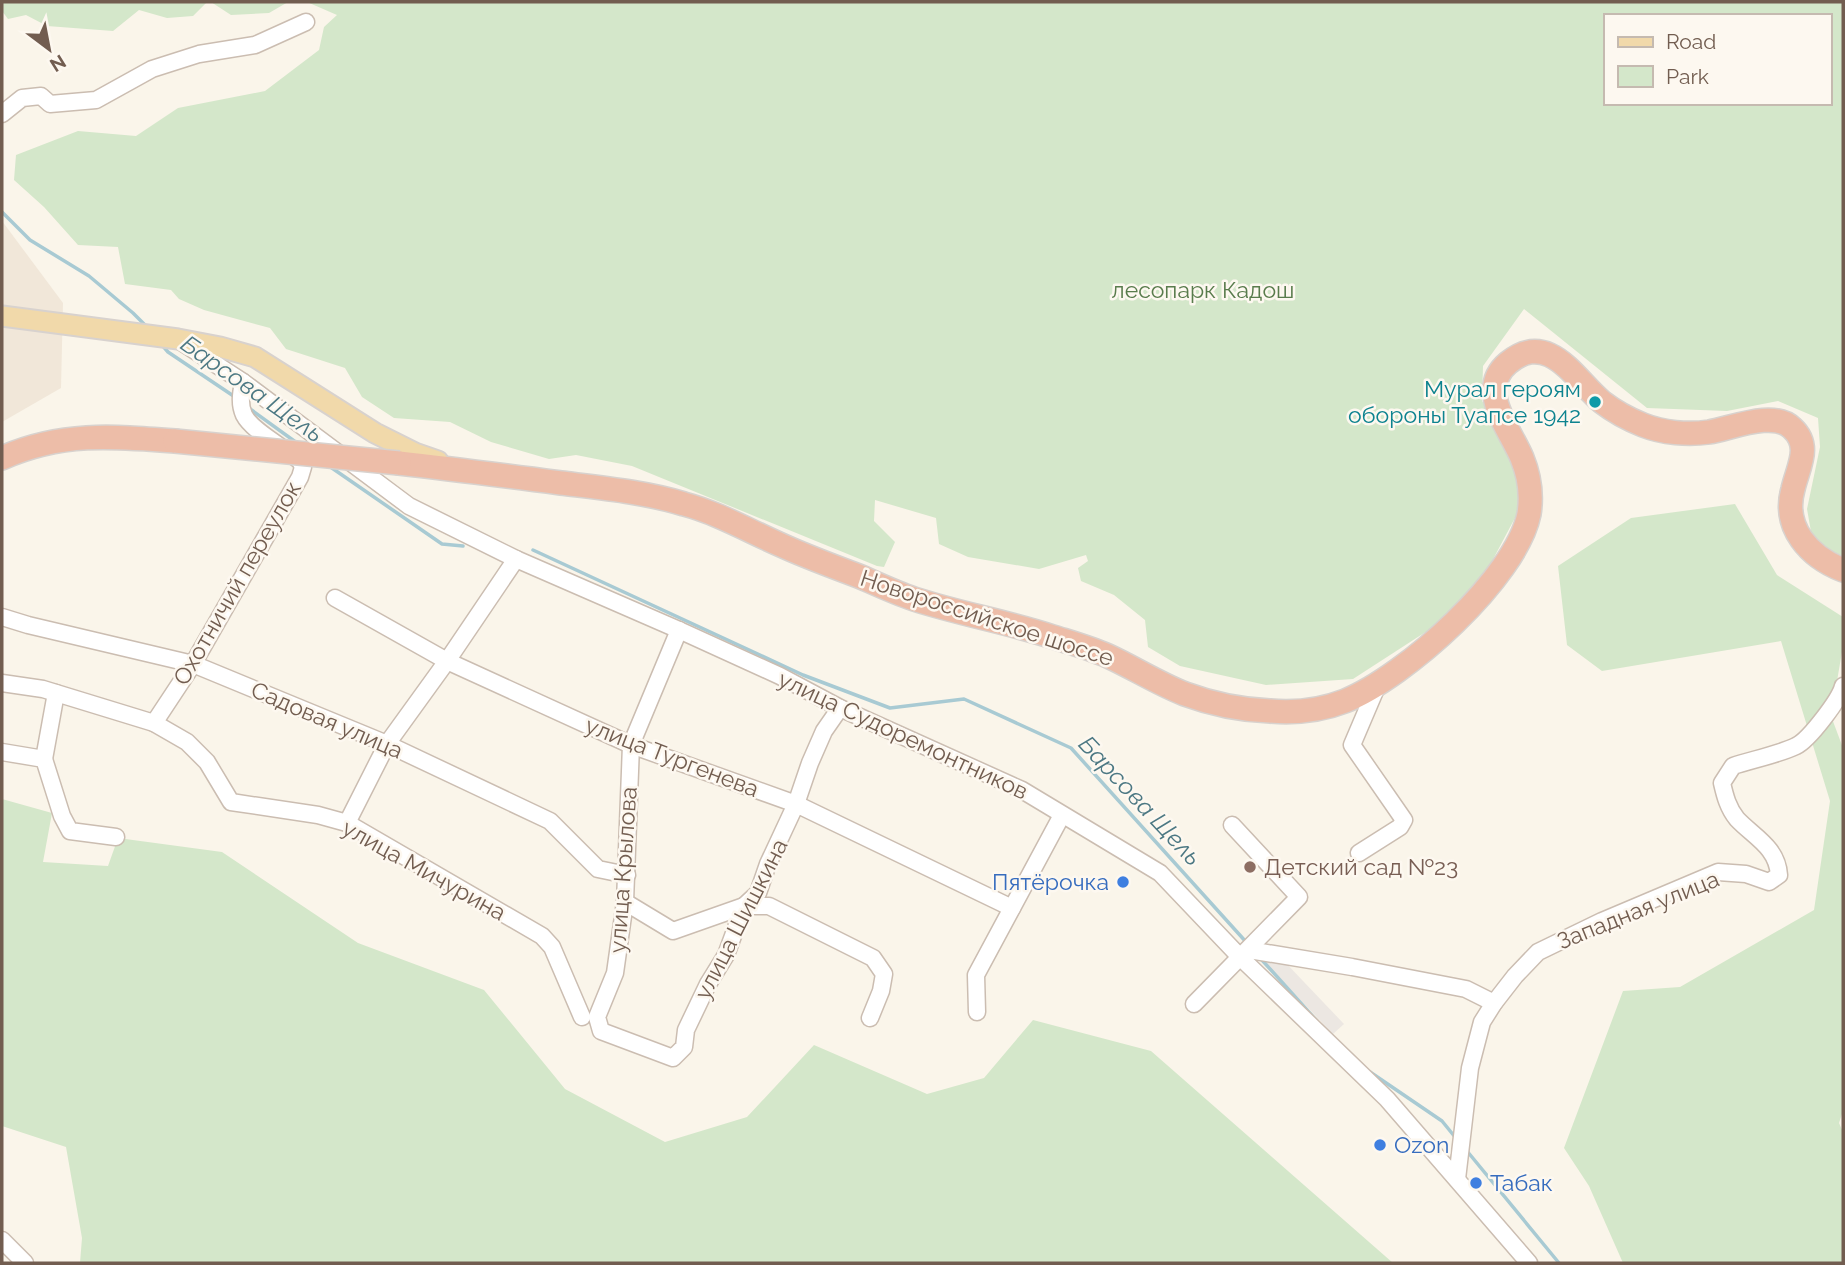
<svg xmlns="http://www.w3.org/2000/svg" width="1845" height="1265" font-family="Raleway,sans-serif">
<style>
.residential{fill:#f1e7d9}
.industrial{fill:#ece7e2}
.green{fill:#d4e7ca;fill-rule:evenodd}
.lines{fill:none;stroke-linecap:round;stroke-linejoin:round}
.stream{stroke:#a8cad3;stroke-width:3.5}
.minor-casing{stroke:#cbbdb1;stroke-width:19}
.major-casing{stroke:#d8d2ce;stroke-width:23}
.highway-casing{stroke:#d8d2ce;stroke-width:26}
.minor{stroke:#fff;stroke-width:16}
.major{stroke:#f1d9aa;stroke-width:19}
.highway{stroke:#edbda8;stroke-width:23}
.highway-bridge-casing{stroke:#d8d2ce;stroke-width:26;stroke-linecap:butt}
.highway-bridge{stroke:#edbda8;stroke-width:23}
.culture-dot{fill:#0f9aa8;stroke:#fdf8f0;stroke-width:2.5}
.education-dot{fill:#8d6e63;stroke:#fdf8f0;stroke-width:2.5}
.shop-dot{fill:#3f7fe0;stroke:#fdf8f0;stroke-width:2.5}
.labels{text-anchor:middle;stroke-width:5;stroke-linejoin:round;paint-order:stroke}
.park-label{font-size:23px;fill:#597c4c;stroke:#fdf8f0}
.culture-label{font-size:23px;fill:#0d838f;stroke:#fdf8f0;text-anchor:end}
.street-label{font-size:23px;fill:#725d50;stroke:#fdf8f0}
.education-label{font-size:23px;fill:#785e54;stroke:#fdf8f0;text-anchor:start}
.shop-label{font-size:23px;fill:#366cbe;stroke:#fdf8f0;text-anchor:start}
.water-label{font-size:24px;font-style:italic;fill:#4c7883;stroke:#fdf8f0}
</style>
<rect width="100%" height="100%" fill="#faf5ea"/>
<!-- residential -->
<polygon class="residential" points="2,221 63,303 61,388 2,422"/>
<!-- industrial -->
<polygon class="industrial" points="1270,955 1284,961 1344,1024 1333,1034 1263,961"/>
<!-- green -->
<g class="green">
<polygon points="2,2 207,2 193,16 167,18 139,10 113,31 47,26 26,15 8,19 2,11"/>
<polygon points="211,2 288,2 269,13 231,15"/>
<path d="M307,2H1843V556L1813,543L1807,509L1820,447L1818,418L1778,401L1727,411L1647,408L1524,309L1483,366L1482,401L1511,444L1525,499L1481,582L1438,624L1353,679L1266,685L1180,666L1148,647L1145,620L1114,595L1081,581L1078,568L1088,561L1086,555L1039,569L968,557L939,544L936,518L875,500L874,521L895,542L884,567L877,566L632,466L576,455L549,459L491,442L450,422L394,418L362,397L345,368L286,349L270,328L204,310L179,299L171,290L125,284L118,247L78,245L44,207L14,180L16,155L78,131L136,136L178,108L265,91L319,50L324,27L337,15ZM1605,16H1829V103H1605Z"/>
<polygon points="1735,504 1777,575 1843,617 1843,646 1831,716 1843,748 1843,1111 1839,1123 1843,1132 1843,1263 1623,1263 1589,1186 1564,1148 1623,991 1680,987 1814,910 1830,801 1781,641 1602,671 1567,645 1558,566 1631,518"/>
<polygon points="2,799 52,813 43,862 108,866 118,838 222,852 358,943 484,990 565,1089 665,1142 747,1117 814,1045 927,1094 984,1078 1033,1020 1151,1051 1393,1263 80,1263 82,1238 66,1147 2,1126"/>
</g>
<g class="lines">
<!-- stream -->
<g class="stream">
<polyline points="2,212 30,240 89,276 133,313 148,328"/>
<polyline points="162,345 168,352 235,397"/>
<polyline points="246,406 297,443"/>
<polyline points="329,466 442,544 463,546"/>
<polyline points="533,550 803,675 890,708 964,699 1071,748 1247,943"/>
<polyline points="1261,959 1317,1021"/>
<polyline points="1370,1072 1442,1121 1455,1137"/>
<polyline points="1467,1151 1559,1263"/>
</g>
<!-- minor casing -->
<g class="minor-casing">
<g id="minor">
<polyline points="2,114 22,98 41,96 50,104 96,100 152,69 199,54 255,45 306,22"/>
<polyline points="180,341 243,382 409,506 516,559 679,630 780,676 840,708 1022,790 1160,873 1240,957 1387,1099 1529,1263"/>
<polyline points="335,598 447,661 631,745 796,804 1012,908"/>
<polyline points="2,617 28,625 193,664 387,744 550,821 598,869 627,875"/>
<polyline points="679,630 631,745 625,902 615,973 597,1017 601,1031 673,1058 684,1047 686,1030 708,984 726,955 744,906 758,893 768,864 796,804 810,763 824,731 840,708"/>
<polyline points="2,683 43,689 154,723 187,742 207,762 231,802 318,815 347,823 542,936 552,947 582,1017"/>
<path d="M154,723L193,664L300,477L303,467L300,461C285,448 252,431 244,415C239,404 241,393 243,382"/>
<polyline points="2,752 44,759 62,816 70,831 116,837"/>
<polyline points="44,759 56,693"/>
<polyline points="347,823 387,744 447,661 516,559"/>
<polyline points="1359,853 1400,827 1404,820 1352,745 1378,684"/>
<polyline points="625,902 673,931 744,906 769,906 873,958 884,974 881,991 870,1018"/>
<polyline points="1249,950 1352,967 1466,989 1494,1003"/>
<polyline points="1194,1004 1299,897 1232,825"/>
<polyline points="977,1012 976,975 1062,815"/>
<path d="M1457,1179L1470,1068L1482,1022L1494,1003L1515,976L1538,952L1602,921L1718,872L1746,874L1769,882L1779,875C1777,847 1754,837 1737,819C1728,808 1725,796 1722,783L1733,766C1751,760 1780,754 1796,746C1809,740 1840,699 1843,686"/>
<polyline points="2,1240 25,1263"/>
</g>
</g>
<!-- major casing -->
<g class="major-casing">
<polyline id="major" points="2,316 178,339 220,347 255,357 375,433 415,453 438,461"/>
</g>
<!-- highway casing -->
<g class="highway-casing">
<g id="highway">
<path d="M2,458C60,432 112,436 175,441"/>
<path d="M399,463C453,469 507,476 561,483C602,488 645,492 684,504C718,513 749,531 781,545C807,557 835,567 861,577C879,585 896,593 914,599C960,614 1008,622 1053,637C1072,643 1090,648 1108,656C1134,668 1159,684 1185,694C1212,704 1241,710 1270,711C1294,713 1322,710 1345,701C1405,677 1516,578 1529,514C1532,495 1529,475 1522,458C1510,429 1476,390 1508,363C1549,329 1575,380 1602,402C1615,412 1628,419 1643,425C1663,433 1688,435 1709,432C1732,428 1774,410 1792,428C1812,446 1798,467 1793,489C1782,528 1810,557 1843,570"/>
</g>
</g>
<!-- minor -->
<use href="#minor" class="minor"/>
<!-- major -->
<use href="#major" class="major"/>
<!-- highway -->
<use href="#highway" class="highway"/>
<!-- highway-bridge casing -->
<g class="highway-bridge-casing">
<polyline id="highway-bridge" points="175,441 399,463"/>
</g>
<!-- highway-bridge -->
<use href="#highway-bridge" class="highway-bridge"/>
</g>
<!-- markers -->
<circle class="culture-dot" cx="1595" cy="402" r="7"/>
<circle class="education-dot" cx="1250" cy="867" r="7"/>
<g class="shop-dot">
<circle cx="1123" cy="882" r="7"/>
<circle cx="1380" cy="1145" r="7"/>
<circle cx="1476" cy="1183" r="7"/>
</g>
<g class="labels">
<!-- park labels -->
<g class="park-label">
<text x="1203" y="298">лесопарк Кадош</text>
</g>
<!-- culture labels -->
<g class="culture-label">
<text x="1581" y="397">Мурал героям<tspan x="1581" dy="26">обороны Туапсе 1942</tspan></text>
</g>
<!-- street labels -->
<g class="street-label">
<text transform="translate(237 583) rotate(-60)" y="8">Охотничий переулок</text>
<text transform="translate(987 618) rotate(18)" y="8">Новороссийское шоссе</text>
<text transform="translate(327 720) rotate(23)" y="8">Садовая улица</text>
<text transform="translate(903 735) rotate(25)" y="8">улица Судоремонтников</text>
<text transform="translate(672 757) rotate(21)" y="8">улица Тургенева</text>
<text transform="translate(424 870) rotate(29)" y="8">улица Мичурина</text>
<text transform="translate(623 870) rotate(-86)" y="8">улица Крылова</text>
<text transform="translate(1638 910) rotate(-22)" y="8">Западная улица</text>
<text transform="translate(741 919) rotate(-63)" y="8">улица Шишкина</text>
</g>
<!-- education labels -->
<g class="education-label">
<text x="1264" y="875">Детский сад №23</text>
</g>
<!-- shop labels -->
<g class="shop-label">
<text x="1109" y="890" text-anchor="end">Пятёрочка</text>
<text x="1394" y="1153">Ozon</text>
<text x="1490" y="1191">Табак</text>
</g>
<!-- water labels -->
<g class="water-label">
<text transform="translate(252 389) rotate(35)" y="8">Барсова Щель</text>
<text transform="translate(1140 801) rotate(47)" y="8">Барсова Щель</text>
</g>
</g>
<!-- border -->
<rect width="1845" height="1265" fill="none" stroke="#725d50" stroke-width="7"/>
<!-- legend -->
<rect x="1604" y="14" width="228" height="91" fill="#fdf8f0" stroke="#c5bab0" stroke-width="2"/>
<rect x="1618" y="37" width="35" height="10" fill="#f1d9aa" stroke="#c5bab0" stroke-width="2"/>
<text x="1666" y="49" font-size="21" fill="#725d50">Road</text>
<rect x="1618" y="66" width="35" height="21" fill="#d4e7ca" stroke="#c5bab0" stroke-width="2"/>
<text x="1666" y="84" font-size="21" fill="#725d50">Park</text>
<!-- north arrow -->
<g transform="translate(49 49) rotate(148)" stroke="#fdf8f0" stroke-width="5" paint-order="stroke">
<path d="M0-5L12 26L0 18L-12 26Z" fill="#725d50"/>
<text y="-10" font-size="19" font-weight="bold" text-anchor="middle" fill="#725d50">N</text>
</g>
</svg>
